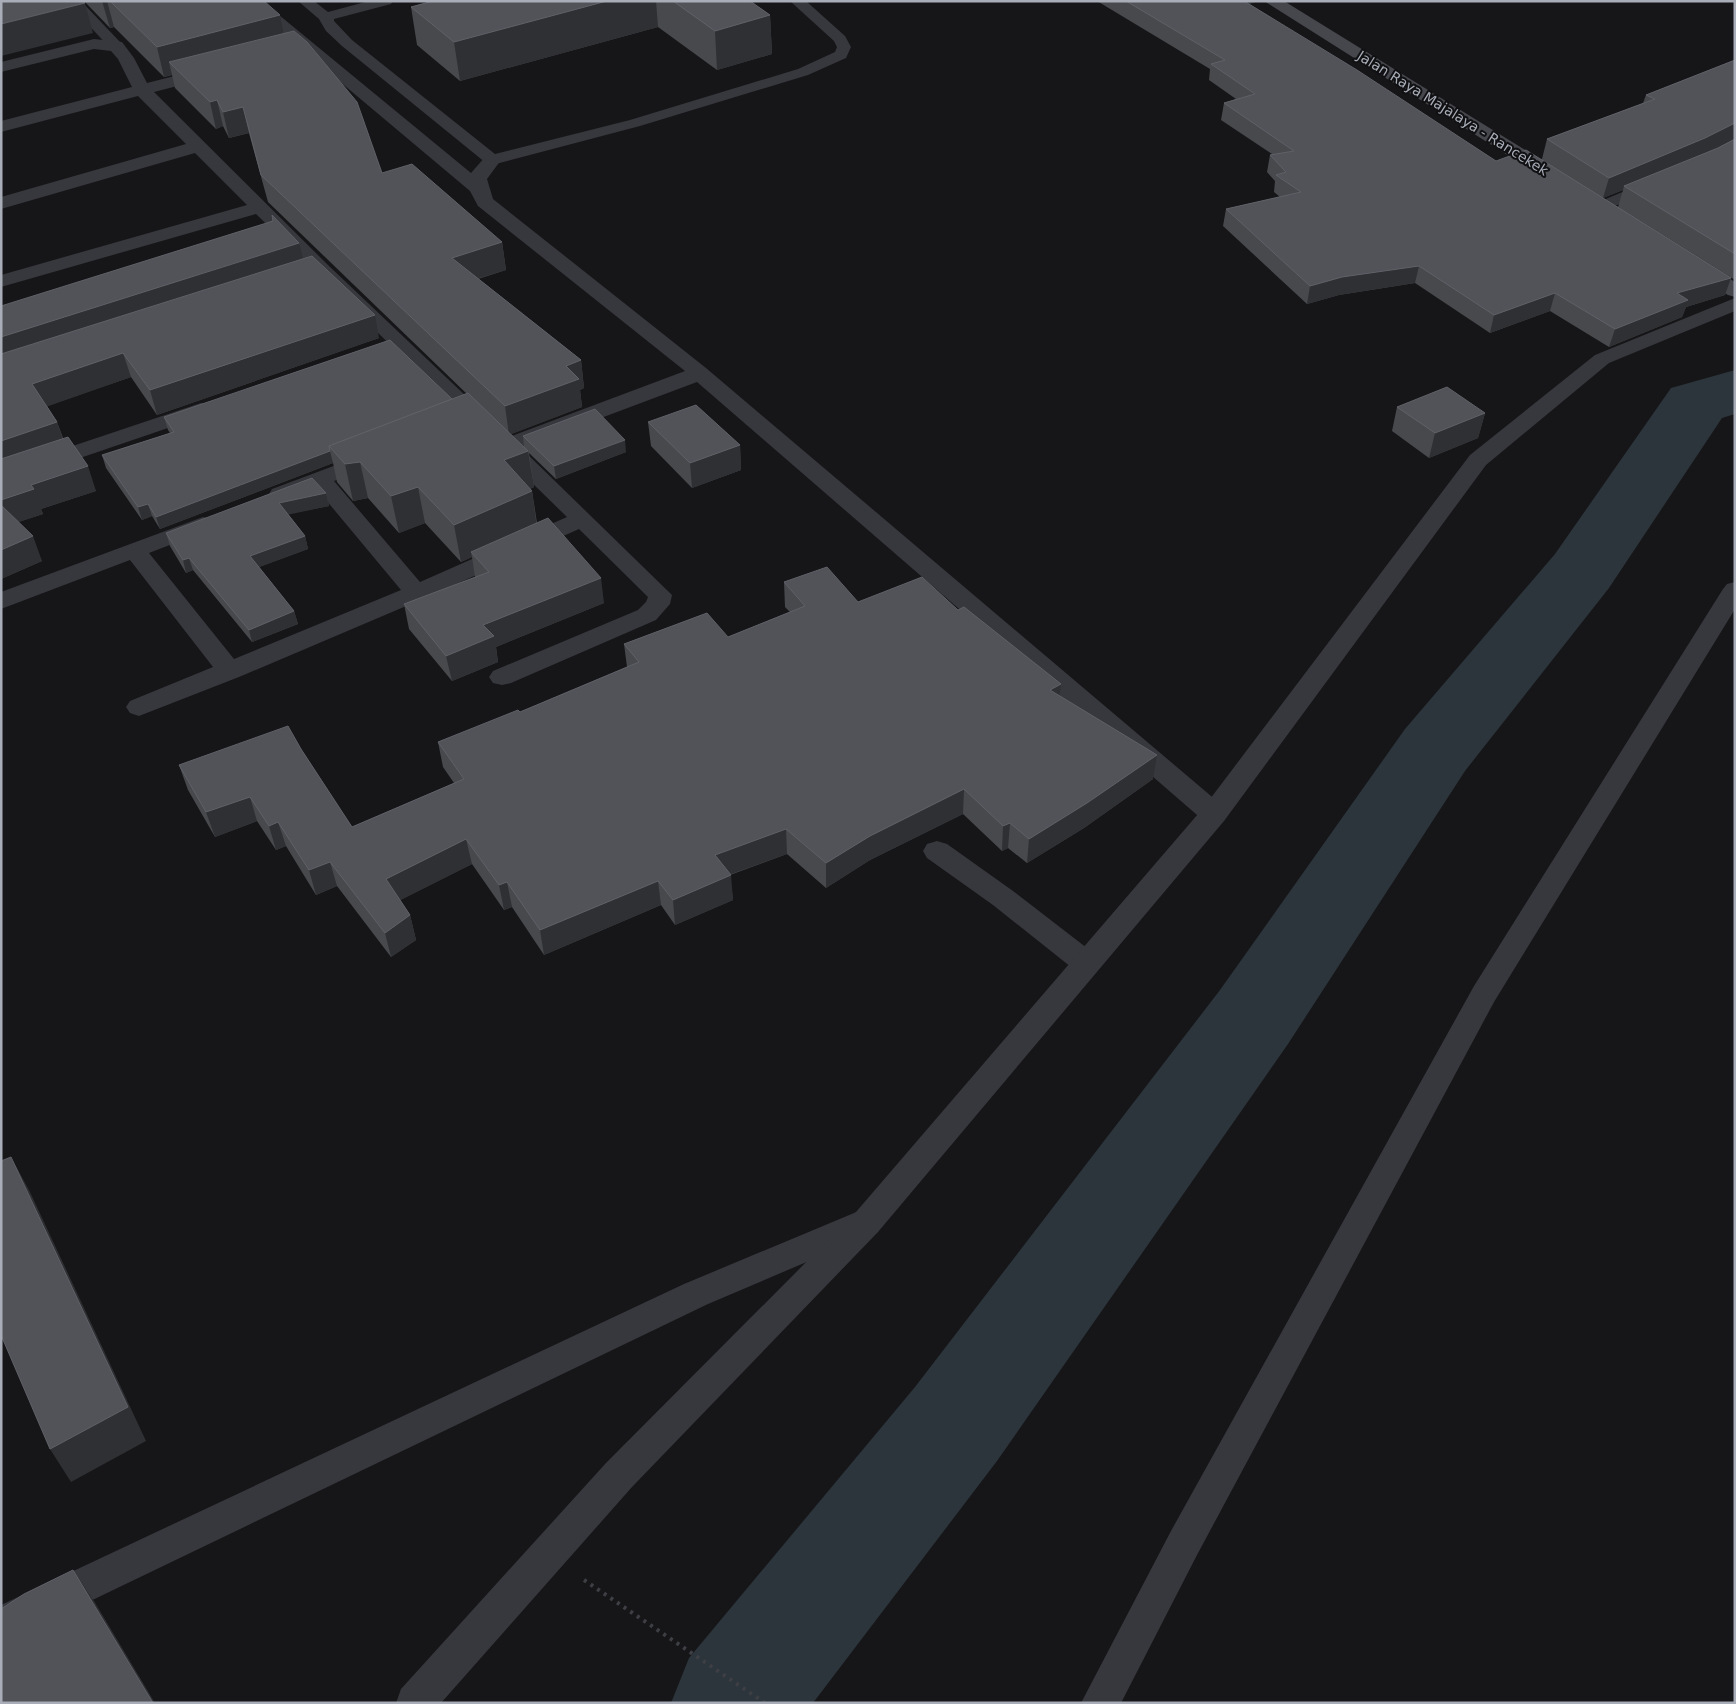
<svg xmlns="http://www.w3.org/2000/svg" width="1736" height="1704" font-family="'DejaVu Sans',sans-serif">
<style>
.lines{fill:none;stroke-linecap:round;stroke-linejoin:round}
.river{fill:#2c353c;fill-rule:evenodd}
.path{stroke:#3d3f44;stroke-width:4;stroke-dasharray:3 5;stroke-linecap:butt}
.service{fill:#37383d;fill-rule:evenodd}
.minor{fill:#37383d;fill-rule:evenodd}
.tertiary{fill:#37383d;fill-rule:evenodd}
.secondary{fill:#45474d;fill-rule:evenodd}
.wall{fill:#47494d;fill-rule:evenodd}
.shaded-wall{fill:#2f3033}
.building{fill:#525359;stroke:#5f6168}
.labels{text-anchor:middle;stroke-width:4;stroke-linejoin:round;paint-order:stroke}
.far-street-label{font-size:14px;fill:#a8adb8;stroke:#111113}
</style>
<rect width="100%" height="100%" fill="#161618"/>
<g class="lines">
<!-- river -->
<polygon class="river" points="1735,370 1735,414 1722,418 1609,588 1465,771 1288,1044 997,1461 813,1703 671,1703 689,1658 915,1387 1220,990 1405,729 1555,554 1671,388"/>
<!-- path -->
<polyline class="path" points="584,1580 765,1703"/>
<!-- service -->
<g class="service">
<polygon points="66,1 81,1 121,43 123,46 121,49 111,49"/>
<polygon points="298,1 314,1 328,12 369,1 393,1 391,4 334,19 334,21 352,40 495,154 630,120 798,69 835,52 837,47 834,41 790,1 806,1 845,36 851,47 846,58 808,75 640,126 492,165 486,163 342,46 326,31 319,19"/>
<polygon points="1649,181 1655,183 1657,186 1655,189 1608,209 1596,209 1594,206 1596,203"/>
</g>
<!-- minor -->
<g class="minor">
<polygon points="244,1 262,1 471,173 486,156 498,156 501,160 487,179 493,199 706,368 1224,807 1227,814 1224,821 1214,824 1204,821 697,382 521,448 672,595 670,604 656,620 511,683 502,685 493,683 489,677 493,671 638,610 646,602 648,597 579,529 425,598 239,677 139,716 130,713 126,707 130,701 213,667 130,560 1,609 1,592 203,517 211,519 215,524 211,529 149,553 234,659 401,590 316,488 280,501 272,499 269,494 272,489 371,452 379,454 382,459 379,464 334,481 420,582 567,517 256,214 1,287 1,275 247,205 195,153 1,209 1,197 186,144 138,96 1,132 1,121 132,87 118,59 111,51 94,49 1,72 1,62 94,39 122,42 134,58 147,83 210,67 216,68 219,72 216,76 154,92 328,265 509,437 685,371 478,206 470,191"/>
<polygon points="201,403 209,404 212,409 209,414 1,485 1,470"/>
<polygon points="937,841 947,844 1013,891 1096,955 1100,963 1096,971 1086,974 1076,971 993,905 927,858 923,851 927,844"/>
<polygon points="866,1208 877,1212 882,1222 877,1232 708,1304 1,1644 1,1605 684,1284"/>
</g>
<!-- tertiary -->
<g class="tertiary">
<polygon points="1735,298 1735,311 1609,363 1486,465 1224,821 878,1232 632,1487 441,1703 396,1703 401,1689 606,1463 856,1212 1204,807 1470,455 1595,355"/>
<polygon points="1735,582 1735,609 1494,1002 1197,1555 1121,1703 1081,1703 1171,1531 1474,986 1723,589 1727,584"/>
</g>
<!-- secondary -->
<g class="secondary">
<polygon points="1264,1 1284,1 1556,169 1558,173 1556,177 1542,177"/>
<polygon points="1697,261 1704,263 1735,282 1735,297 1728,295 1690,271 1687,267 1690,263"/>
</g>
</g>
<!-- wall -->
<g class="wall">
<polygon points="84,1 264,1 284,33 382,173 502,242 506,270 478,279 581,360 584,388 580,390 582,407 511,434 524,447 523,436 626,452 556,479 529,453 534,487 530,489 532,491 537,523 604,603 496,647 498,662 452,681 409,629 404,604 475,577 472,557 461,562 425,523 399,533 368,498 353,501 337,482 333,463 160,529 152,516 142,520 106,468 102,455 170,433 168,430 164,417 452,399 467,394 268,202 249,133 229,138 223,126 216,129 175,88 172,75 164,77 114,27 110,28"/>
<polygon points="433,1 750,1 770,15 772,54 717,70 658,27 460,81 417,45 411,7"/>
<path d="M1097,1H1258L1249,4L1496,161L1542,159L1547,139L1643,103L1646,95L1735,60V280L1618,207L1731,278L1725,295L1686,307L1682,317L1609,347L1550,311L1490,333L1415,283L1339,295L1307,304L1223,226L1226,209L1280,197L1274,192L1275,181L1267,172L1270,155L1272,154L1221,120L1224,103L1236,99L1209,80L1210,69ZM1623,190L1618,207L1603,198Z"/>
<polygon points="303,259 379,338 157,415 131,377 47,406 57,422 63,438 96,491 41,509 43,514 18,522 42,561 1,579 1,306"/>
<polygon points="1397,407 1485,413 1478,438 1429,458 1392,431"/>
<polygon points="648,422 740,445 741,470 692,488 651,446"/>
<polygon points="326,493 329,506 288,514 305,536 308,549 259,567 294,611 298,624 252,642 193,570 186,573 170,546 166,533"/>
<polygon points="784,582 858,602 958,610 1060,696 1153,779 1084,828 1027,863 1008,848 1002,851 963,814 870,860 826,888 787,854 730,875 733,900 675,925 661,905 544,955 512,907 504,910 472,864 400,900 410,915 416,940 391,957 337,886 316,895 286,846 276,850 257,821 215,837 188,790 179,765 301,749 352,827 454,783 443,767 438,742 520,712 627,667 624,644 728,637 790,612 785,607"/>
</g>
<!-- shaded-wall -->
<g class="shaded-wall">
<polygon points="102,1 107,1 114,27 110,28"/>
<polygon points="607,1 656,1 658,27 460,81 454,42"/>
<polygon points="1231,1 1258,1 1230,10"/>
<polygon points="85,3 93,33 1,56 1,24"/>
<polygon points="280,15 286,45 169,62 172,75 164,77 157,47"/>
<polygon points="770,15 772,54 717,70 715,31"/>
<polygon points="217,100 223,126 216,129 210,102"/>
<polygon points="243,107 249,133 229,138 223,112"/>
<polygon points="1735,123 1735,139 1698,158 1624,186 1623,190 1603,198 1609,178"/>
<polygon points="502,242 506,270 456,285 452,258"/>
<polygon points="299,243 305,266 1,364 1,337"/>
<polygon points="1419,266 1415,283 1339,295 1307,304 1310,286 1342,277"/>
<polygon points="1731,278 1725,295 1686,307 1682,317 1609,347 1615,329 1677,293"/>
<polygon points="1555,293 1550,311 1490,333 1494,315"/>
<polygon points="375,315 379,338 157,415 150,390"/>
<polygon points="123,353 131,377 40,409 32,384"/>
<polygon points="581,360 584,388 580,390 582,407 509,435 505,406 566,366"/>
<polygon points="1485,413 1478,438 1429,458 1435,433"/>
<polygon points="57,422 65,446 1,468 1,441"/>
<polygon points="625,440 626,452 556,479 554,466"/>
<polygon points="740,445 741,470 692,488 690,463"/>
<polygon points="330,451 333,463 160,529 156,517"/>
<polygon points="528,451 534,487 510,496 504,460"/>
<polygon points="360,462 368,498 353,501 345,464"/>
<polygon points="88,466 96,491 41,509 43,514 7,526 1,512 1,500 31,485"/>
<polygon points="418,487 425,523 399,533 391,496"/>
<polygon points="532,491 537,528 471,552 472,557 461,562 454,525"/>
<polygon points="326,493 329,506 282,516 279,503"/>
<polygon points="148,504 152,516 142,520 138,507"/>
<polygon points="33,536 42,561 1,579 1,550"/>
<polygon points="305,536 308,549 254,569 250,556"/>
<polygon points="189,558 193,570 186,573 183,560"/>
<polygon points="601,578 604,603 496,647 498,662 452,681 446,656 483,625"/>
<polygon points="294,611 298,624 252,642 249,630"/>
<polygon points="1061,684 1058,709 1050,690"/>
<polygon points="1157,755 1153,779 1084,828 1027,863 1029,839"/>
<polygon points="964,789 963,814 870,860 826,888 826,863 870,836"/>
<polygon points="250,797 257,821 215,837 206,812"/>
<polygon points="278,822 286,846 276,850 269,826"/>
<polygon points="1010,823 1008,848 1002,851 1003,826"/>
<polygon points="786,829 787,854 717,879 715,855"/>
<polygon points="466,839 472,864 393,904 386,879"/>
<polygon points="330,862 337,886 316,895 309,870"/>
<polygon points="731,875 733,900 675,925 673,900"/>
<polygon points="658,881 661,905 544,955 540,930"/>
<polygon points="507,882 512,907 504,910 499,885"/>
<polygon points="410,915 416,940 391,957 385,933"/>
<polygon points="11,1157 30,1192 146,1441 71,1482 50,1449"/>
<polygon points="73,1570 94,1601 155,1703 153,1703"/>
</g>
<!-- building -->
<g class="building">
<polygon points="1,1 83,1 85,3 1,24"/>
<polygon points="110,1 264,1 280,15 157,47"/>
<polygon points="433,1 607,1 454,42 411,7"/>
<polygon points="673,1 750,1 770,15 715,31"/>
<polygon points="1126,1 1244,1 1357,70 1496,161 1526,150 1731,278 1677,293 1688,300 1615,329 1555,293 1494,315 1419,266 1342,277 1310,286 1226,209 1301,192 1276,175 1286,172 1270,155 1294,151 1224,103 1255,94 1211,64 1225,60"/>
<polygon points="294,31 307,42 357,102 382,173 412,164 502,242 452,258 581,360 566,366 579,379 505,406 261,175 243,107 223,112 217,100 210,102 169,62"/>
<polygon points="1735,60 1735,123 1705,138 1609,178 1547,139 1655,99 1646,95"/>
<polygon points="1735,139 1735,254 1624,186 1718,148"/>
<polygon points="272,215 299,243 1,337 1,306 273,221"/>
<polygon points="312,256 375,315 150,390 123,353 32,384 57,422 1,441 1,354"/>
<polygon points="390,340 452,399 329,446 330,451 156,517 148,504 138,507 102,455 174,432 164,417"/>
<polygon points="1447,387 1485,413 1435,433 1397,407"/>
<polygon points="468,393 528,451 504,460 532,491 454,525 418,487 391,496 360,462 345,464 329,446"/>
<polygon points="696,405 740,445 690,463 648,422"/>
<polygon points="595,409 625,440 554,466 523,436"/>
<polygon points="68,437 88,466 31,485 34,489 1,500 1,459"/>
<polygon points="312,478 326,493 279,503 305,536 250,556 294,611 249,630 189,558 183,560 166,533"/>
<polygon points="1,505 33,536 1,550"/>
<polygon points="548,518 601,578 483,625 494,636 446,656 404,604 489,572 471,552"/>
<polygon points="827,567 858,602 922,577 958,610 964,607 1061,684 1050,690 1157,755 1087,803 1029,839 1010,823 1003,826 964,789 870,836 826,863 786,829 715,855 731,875 673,900 658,881 540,930 507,882 499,885 466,839 386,879 410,915 385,933 330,862 309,870 278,822 269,826 250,797 206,812 179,765 288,726 301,749 352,827 464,779 438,742 518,710 520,712 639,662 624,644 707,613 728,637 805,606 784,582"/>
<polygon points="11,1157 128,1407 50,1449 1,1335 1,1161"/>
<polygon points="73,1570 153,1703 1,1703 1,1609 24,1594"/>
</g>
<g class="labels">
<!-- far-street labels -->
<g class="far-street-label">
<text transform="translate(1453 113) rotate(32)" y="5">Jalan Raya Majalaya - Rancekek</text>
</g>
</g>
<!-- border -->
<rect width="1736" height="1704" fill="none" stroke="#a8adb8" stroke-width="5"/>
</svg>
